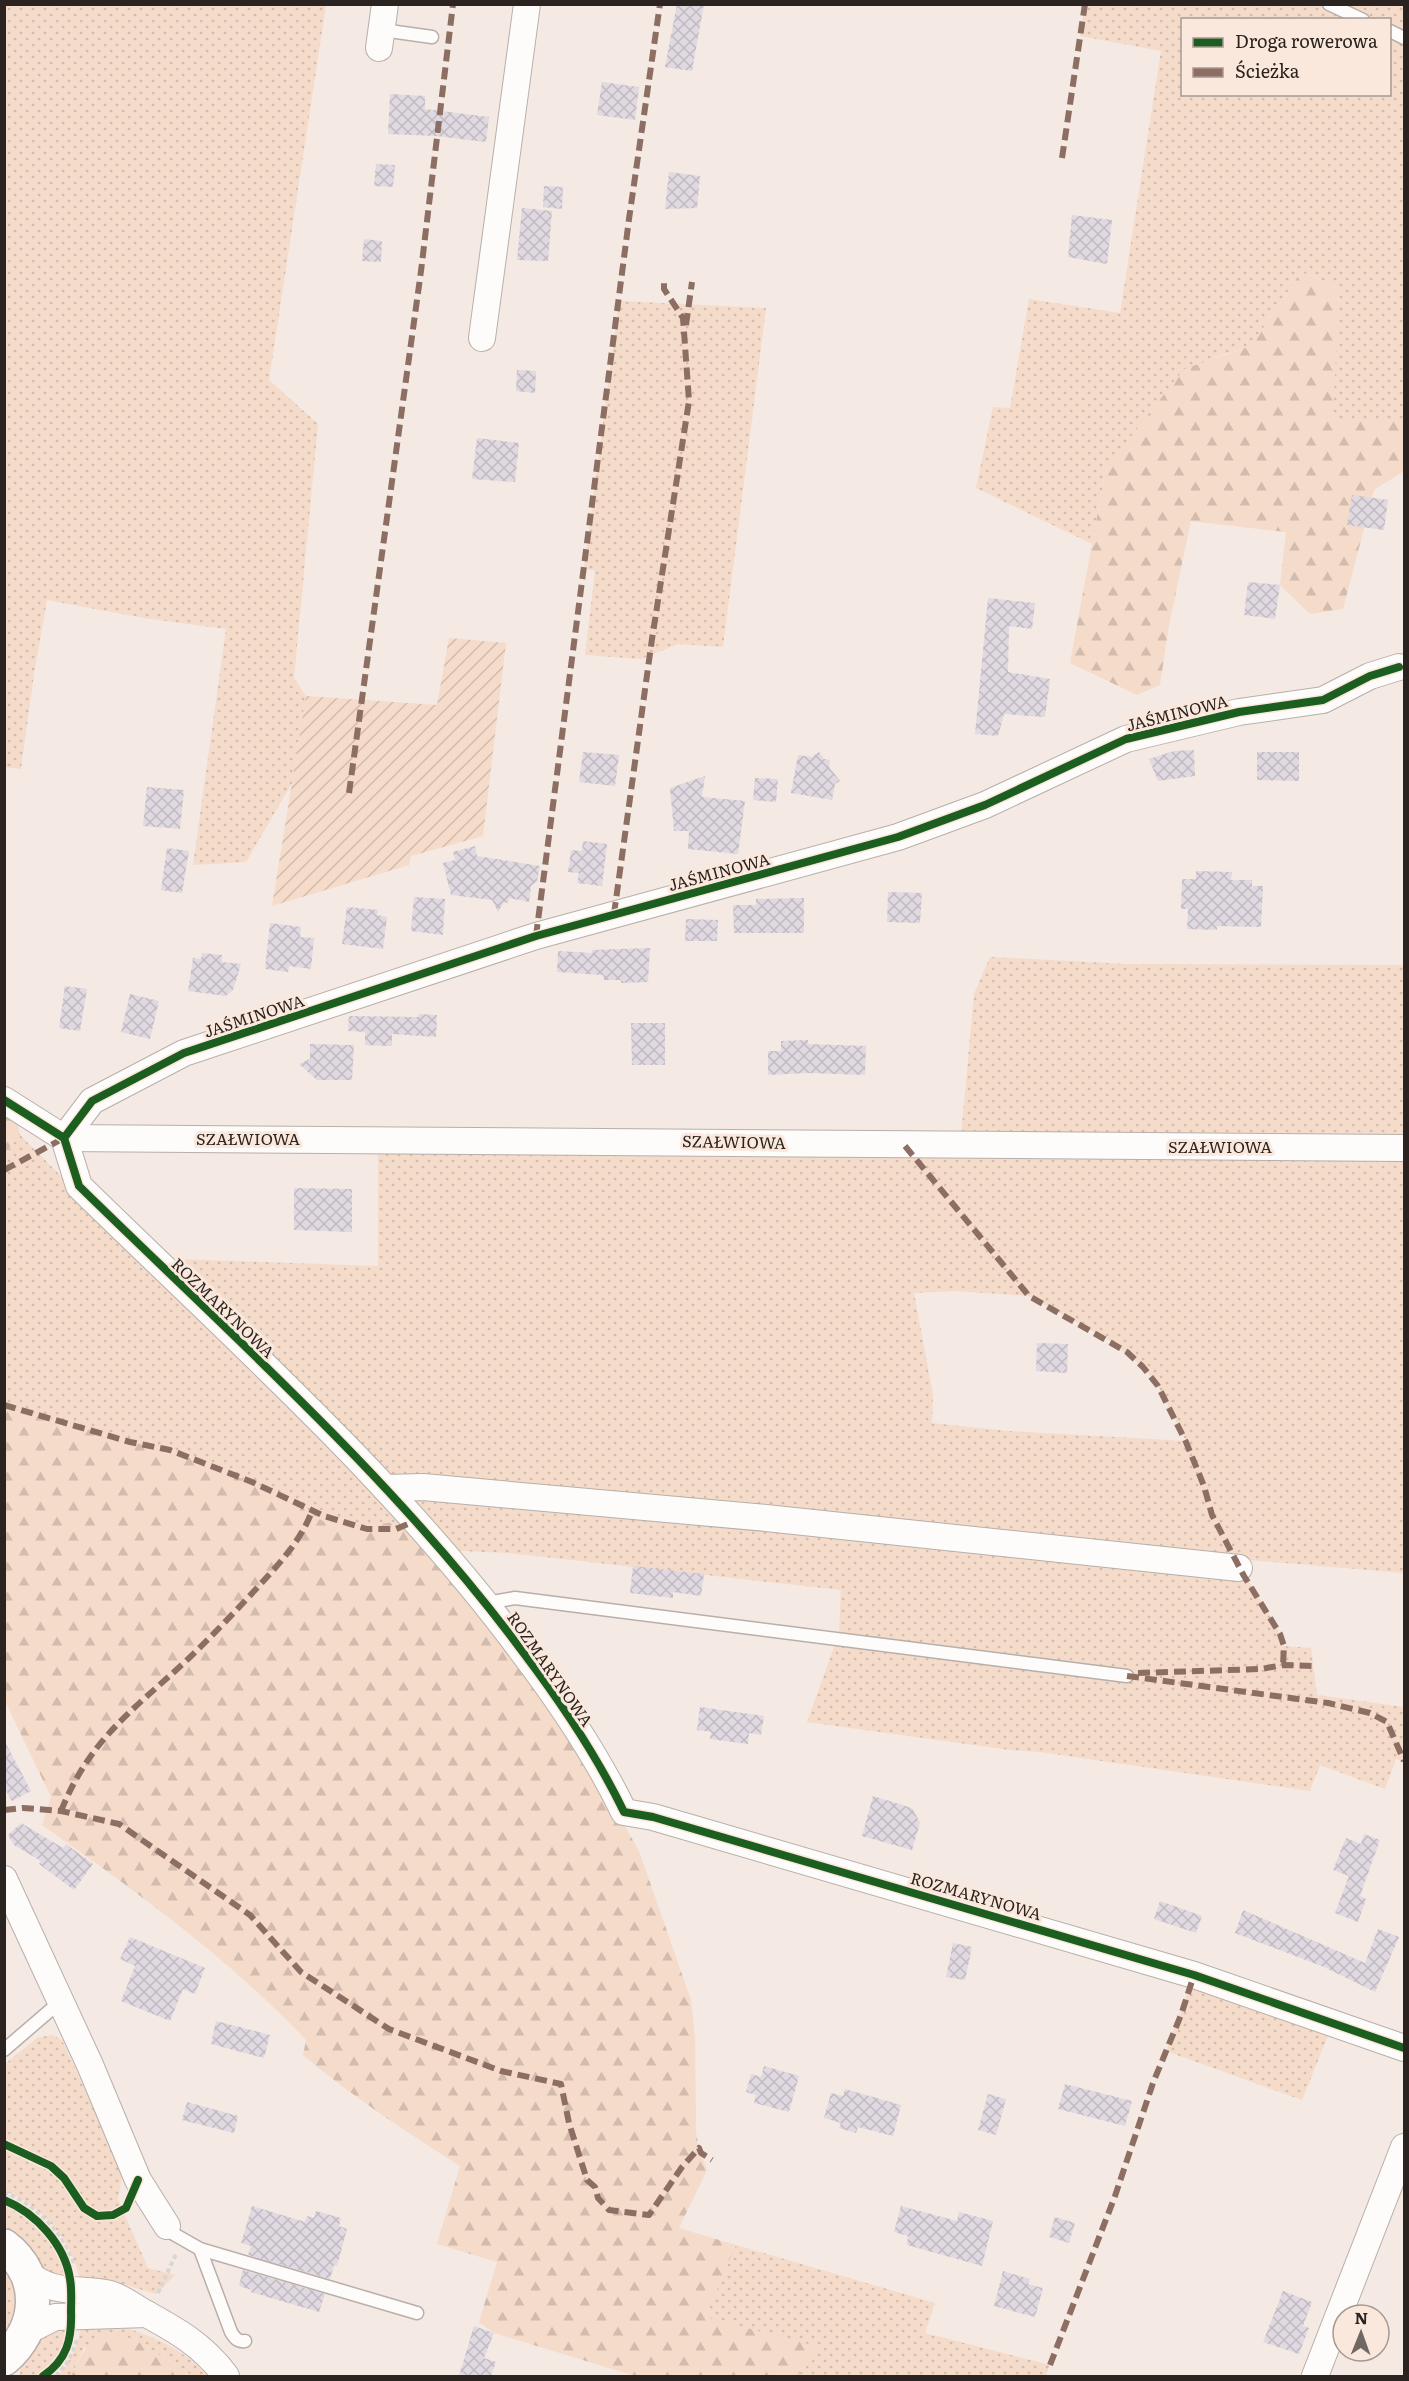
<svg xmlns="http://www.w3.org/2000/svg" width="1409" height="2381" font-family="Literata,serif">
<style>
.grass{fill:url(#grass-dots);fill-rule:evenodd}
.forest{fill:url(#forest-firs)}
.garden{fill:url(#garden-furrows)}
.building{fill:url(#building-cross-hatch)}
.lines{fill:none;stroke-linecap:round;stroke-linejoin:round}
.service-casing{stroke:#b8afaa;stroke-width:15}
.minor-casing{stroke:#b8afaa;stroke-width:28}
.secondary-casing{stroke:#b8afaa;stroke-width:36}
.path{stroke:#d8d5d3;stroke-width:4;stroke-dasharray:4.5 3;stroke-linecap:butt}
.service{stroke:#fdfcfb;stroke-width:12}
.minor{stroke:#fdfcfb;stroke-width:26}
.secondary{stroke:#fdfcfb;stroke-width:33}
.quiet{stroke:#8d6e63;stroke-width:6;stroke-dasharray:12 6;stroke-linecap:butt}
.cycleway-casing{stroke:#fbe8dc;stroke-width:11}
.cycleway{stroke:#1b5e20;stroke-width:8}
.labels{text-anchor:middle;stroke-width:6;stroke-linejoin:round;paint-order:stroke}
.street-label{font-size:16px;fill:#2a231f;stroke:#fbe8dc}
</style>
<defs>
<pattern id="grass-dots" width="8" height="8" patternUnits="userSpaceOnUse" patternTransform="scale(1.5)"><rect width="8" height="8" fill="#f5dbca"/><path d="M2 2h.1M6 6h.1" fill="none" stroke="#d2bcad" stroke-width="1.8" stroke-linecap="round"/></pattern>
<pattern id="forest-firs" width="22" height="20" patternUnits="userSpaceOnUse" patternTransform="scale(1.5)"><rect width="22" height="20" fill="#f5dbca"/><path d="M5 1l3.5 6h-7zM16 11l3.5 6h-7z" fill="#d2bcad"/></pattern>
<pattern id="garden-furrows" width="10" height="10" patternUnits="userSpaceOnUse" patternTransform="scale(1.5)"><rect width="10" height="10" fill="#f5dbca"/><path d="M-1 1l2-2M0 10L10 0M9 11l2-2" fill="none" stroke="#d2bcad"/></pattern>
<pattern id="building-cross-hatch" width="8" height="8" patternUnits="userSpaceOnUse" patternTransform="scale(1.5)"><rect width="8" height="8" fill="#e0d9e1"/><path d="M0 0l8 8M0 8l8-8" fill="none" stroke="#c0bac1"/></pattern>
</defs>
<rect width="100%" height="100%" fill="#f4e9e3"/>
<!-- grass -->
<g class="grass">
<polygon points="5,4 326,5 269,380 318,424 294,678 306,696 292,783 246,862 193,865 226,629 144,618 47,600 34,674 21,769 5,767"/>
<path d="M1085,5H1404V420L1332,421L1339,288L1301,272L1251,346L1216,357L1106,468L1092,544L976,488L993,407L1010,408L1029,299L1120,313L1161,51L1080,36ZM1182,20H1390V94H1182Z"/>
<polygon points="619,301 766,308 723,647 678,644 641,659 585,655 595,571 584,568"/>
<path d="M990,957L1127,964L1404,965V1573L1236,1559C1250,1589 1275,1615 1284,1646L1311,1648L1317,1695L1404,1707V1761L1396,1759L1385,1789L1320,1765L1310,1791L1040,1752L1010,1750L807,1722L839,1633L841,1590L509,1553L460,1551L375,1461L173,1259L378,1266V1151L960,1146L974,994ZM955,1291L1029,1296L1109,1340L1143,1367L1158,1386L1186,1441L1008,1431L932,1423L933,1395L914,1293Z"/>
<path d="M20,1135L388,1504L403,1521C388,1523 342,1529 329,1524C309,1516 296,1501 277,1493L170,1450L130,1442L5,1405V1153Z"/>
<polygon points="1194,1975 1404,2052 1328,2036 1302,2100 1166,2051"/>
<path d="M52,2035L62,2040L123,2172L118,2199L122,2208C87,2229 80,2186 59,2169C44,2156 22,2149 5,2141V2064L37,2038Z"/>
<path d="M5,2147C20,2154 36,2161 50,2170C76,2187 83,2238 124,2213L148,2268L175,2275L156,2294L110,2280L79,2276C70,2238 41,2205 5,2191Z"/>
<path d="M4,2202C36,2217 60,2244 68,2279L47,2276L5,2231Z"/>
<polygon points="736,2245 935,2303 925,2333 1050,2365 1046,2376 797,2376 816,2356 705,2317"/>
<polygon points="4,2262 14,2276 19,2310 4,2336"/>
<path d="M107,2323C145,2332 182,2347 208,2376H193L134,2339L84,2348L71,2376H58C72,2358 77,2349 81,2326Z"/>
<path d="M70,2325C67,2348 60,2363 41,2376H20V2365L36,2337Z"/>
</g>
<!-- forest -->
<g class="forest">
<polygon points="1301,272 1339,288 1333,420 1404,420 1404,471 1374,490 1343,609 1310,614 1280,585 1286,532 1191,521 1169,625 1160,685 1137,695 1070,663 1106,468 1184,369 1251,346"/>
<polygon points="5,1100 13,1104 20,1135 5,1153"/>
<path d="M5,1405L130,1442L170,1450L277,1493C296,1501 309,1516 329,1524C342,1529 388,1523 403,1521L487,1618L611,1802L639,1851L691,2000L695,2039L696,2132L699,2148L707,2170L679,2228L736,2245L705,2317L816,2346L817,2356L797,2376H635L494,2333L479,2322L497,2262L437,2244L460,2166C405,2131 353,2097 303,2055L306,2040C225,1955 137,1892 42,1825L51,1797L5,1701Z"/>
<path d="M111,2334L134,2339L193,2376H71C80,2358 88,2336 111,2334Z"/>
</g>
<!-- garden -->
<polygon class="garden" points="449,638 506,643 483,836 411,856 409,865 272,906 306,696 437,705"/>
<!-- building -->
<g class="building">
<polygon points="677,4 704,4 692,71 665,67"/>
<polygon points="602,82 639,87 635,120 597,115"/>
<polygon points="390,94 425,96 425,109 489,117 486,142 436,136 388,134"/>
<polygon points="376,164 395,165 393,187 374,186"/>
<polygon points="669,172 700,176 697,208 665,209"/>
<polygon points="544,186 563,187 562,209 543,207"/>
<polygon points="522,208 552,211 548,261 517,260"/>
<polygon points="1072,215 1112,220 1107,264 1068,257"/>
<polygon points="364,239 382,241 381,262 362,261"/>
<polygon points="517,370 536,371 535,393 516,391"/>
<polygon points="477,438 519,443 515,482 472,479"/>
<polygon points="1352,495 1388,500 1384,530 1347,525"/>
<polygon points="1248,582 1280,585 1275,619 1244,615"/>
<polygon points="988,598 1035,603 1032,629 1009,626 1008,672 1050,679 1045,717 1004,714 998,736 975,734"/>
<polygon points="1194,750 1195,776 1158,781 1149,759 1174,751"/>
<polygon points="583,752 619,755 615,786 579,782"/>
<polygon points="819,752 824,759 830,760 829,767 840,781 835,784 832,800 791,793 798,755 812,757"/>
<polygon points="1257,752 1299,752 1299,781 1257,780"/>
<polygon points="705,776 702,797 745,801 738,854 688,849 689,831 674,831 670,788"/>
<polygon points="755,778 778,779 776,802 753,800"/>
<polygon points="147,787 184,790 180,829 143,826"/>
<polygon points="583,841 607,844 602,886 577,883 579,873 568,872 571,850 582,851"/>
<polygon points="475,846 477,856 540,866 537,881 531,886 529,902 509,898 508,903 504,902 498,912 492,900 451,895 443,863 455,860 453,852"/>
<polygon points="167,848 189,851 182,893 161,890"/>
<polygon points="1196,871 1232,872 1231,880 1252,880 1252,886 1263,886 1261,927 1217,926 1217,930 1187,929 1188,909 1181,909 1182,879 1196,879"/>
<polygon points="888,892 922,893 920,923 887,922"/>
<polygon points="414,897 445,899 443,935 411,931"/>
<polygon points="804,898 804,933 734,933 733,905 756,905 756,899"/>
<polygon points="347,907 378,910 377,915 387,917 383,949 342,944"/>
<polygon points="686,919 718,920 717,941 685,941"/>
<polygon points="270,923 301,927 300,937 314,938 311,969 289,966 288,972 265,969"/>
<polygon points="650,948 648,982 621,983 621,980 604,980 603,975 557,972 558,951 593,953 592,950"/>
<polygon points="202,953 222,955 222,962 241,964 233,990 226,996 188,991 193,958 201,959"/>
<polygon points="65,986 87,989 80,1031 59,1028"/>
<polygon points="130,994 159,1001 150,1039 121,1032"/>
<polygon points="419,1014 437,1015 436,1037 392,1034 392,1046 365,1045 365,1032 348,1031 349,1016 418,1017"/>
<polygon points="631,1023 665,1023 665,1065 632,1065"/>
<polygon points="808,1040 808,1044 866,1046 865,1075 808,1073 768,1075 768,1051 781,1051 781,1041"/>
<polygon points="310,1044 354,1045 352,1080 317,1080 299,1064 310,1059"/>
<polygon points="294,1188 352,1189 352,1232 294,1230"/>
<polygon points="1037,1343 1068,1344 1067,1373 1036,1371"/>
<polygon points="633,1566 704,1574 701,1596 673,1592 673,1598 630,1593"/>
<polygon points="700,1707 764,1716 761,1735 749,1733 748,1744 710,1739 711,1732 697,1730"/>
<polygon points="4,1740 31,1791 12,1801 4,1787"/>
<polygon points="873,1796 912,1808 920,1823 912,1850 862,1836"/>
<polygon points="21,1823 63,1848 66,1844 93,1864 74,1890 39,1864 41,1861 14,1845 8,1835"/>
<polygon points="1364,1834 1380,1840 1360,1896 1366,1899 1358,1922 1335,1913 1349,1876 1333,1870 1346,1838 1361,1844"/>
<polygon points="1160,1901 1202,1916 1196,1933 1154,1919"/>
<polygon points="1243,1910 1365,1963 1378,1929 1399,1937 1375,1992 1324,1967 1235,1933"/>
<polygon points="130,1937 205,1968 195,1994 183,1989 170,2021 121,2001 135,1966 120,1959"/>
<polygon points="953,1943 972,1947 965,1980 946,1977"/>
<polygon points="216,2021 270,2035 264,2058 211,2044"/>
<polygon points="764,2066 799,2076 789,2112 754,2103 756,2095 746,2092 751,2074 761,2077"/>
<polygon points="1065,2084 1132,2101 1125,2126 1058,2109"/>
<polygon points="845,2089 901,2105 893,2136 858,2127 856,2133 839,2128 841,2123 824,2118 831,2093 843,2096"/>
<polygon points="988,2094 1006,2099 996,2135 978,2130"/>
<polygon points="187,2102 238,2116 234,2133 182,2120"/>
<polygon points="252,2206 305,2222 307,2216 314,2218 316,2211 341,2218 339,2226 347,2229 337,2266 334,2265 330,2279 248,2255 251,2246 241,2243"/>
<polygon points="901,2206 957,2221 959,2212 993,2221 982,2266 907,2245 908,2236 894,2232"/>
<polygon points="1055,2217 1075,2223 1069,2243 1049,2237"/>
<polygon points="243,2270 325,2294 319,2312 251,2292 252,2290 239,2286"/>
<polygon points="1003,2271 1030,2279 1028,2284 1043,2288 1035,2317 994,2306"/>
<polygon points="1283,2291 1312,2302 1303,2326 1309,2328 1299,2354 1263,2342"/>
<polygon points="474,2326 494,2333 484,2358 496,2362 491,2376 459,2376"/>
</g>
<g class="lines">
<!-- service casing -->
<g class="service-casing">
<g id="service">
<polyline points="1329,4 1363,20"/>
<polyline points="382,30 432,37"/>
<polyline points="1390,31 1404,38"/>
<polyline points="487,1603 515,1598 1127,1676"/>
<polyline points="4,2050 61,2001"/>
<polyline points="167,2226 172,2233 200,2249 417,2313"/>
<path d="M200,2249L231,2332C235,2338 237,2342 245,2341"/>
</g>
</g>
<!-- minor casing -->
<g class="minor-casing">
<g id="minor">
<polyline points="379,48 385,4"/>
<polyline points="482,338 527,4"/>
<path d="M4,1100L64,1138L79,1186C232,1336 398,1482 525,1655C562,1704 597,1756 624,1812L653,1817L1194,1975L1404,2048"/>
<polyline points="64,1138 92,1101 184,1053 536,936 898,837 985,805 1126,739 1239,712 1323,700 1370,676 1399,667"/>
<polyline points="64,1138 1404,1148"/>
<polyline points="385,1488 423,1487 766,1518 1239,1568"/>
<polyline points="4,1879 90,2065 138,2180 167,2226"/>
<path d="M27,2273C55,2296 78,2287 110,2294C121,2297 133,2306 143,2312C176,2330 203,2345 226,2376"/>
<polyline points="27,2331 55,2317 147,2314"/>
<polyline points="1315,2376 1404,2147"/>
</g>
</g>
<!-- secondary casing -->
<g class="secondary-casing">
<path id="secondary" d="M4,2246C44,2276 40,2329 4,2359"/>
</g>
<!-- path -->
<g class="path">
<path d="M4,2192C38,2206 61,2232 74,2265"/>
<polyline points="158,2293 176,2254"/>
<polyline points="56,2376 67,2363 77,2340"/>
</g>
<!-- service -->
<use href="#service" class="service"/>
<!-- minor -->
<use href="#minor" class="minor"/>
<!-- secondary -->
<use href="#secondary" class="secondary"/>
<!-- quiet -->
<g class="quiet">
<polyline points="1062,158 1085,4"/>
<polyline points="686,325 692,282"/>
<polyline points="349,793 421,271 453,4"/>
<polyline points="614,914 652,639 689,401 683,318 664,289 664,280"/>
<polyline points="536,936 629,219 660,4"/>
<polyline points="905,1146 1029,1296 1127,1352 1143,1367 1158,1386 1186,1442 1204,1486 1212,1515 1244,1576 1280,1634 1284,1646 1283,1665"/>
<polyline points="4,1170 64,1138"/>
<polyline points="4,1405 130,1442 170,1450 252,1482 324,1516 367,1529 396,1529 417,1520"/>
<polyline points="1138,1673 1261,1669 1283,1665 1314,1666"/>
<polyline points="1127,1676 1328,1703 1370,1713 1387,1722 1404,1761"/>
<polyline points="4,1810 23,1808 61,1811 119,1824 250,1915 301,1972 389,2029 501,2071 561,2084 569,2123 587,2180 595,2187 598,2198 609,2210 649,2215 682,2167 699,2148 701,2153 712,2160"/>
<path d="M61,1811C90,1739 132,1711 186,1661C210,1638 234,1613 256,1589C278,1565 301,1541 312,1511"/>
<polyline points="1050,2365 1115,2196 1153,2083 1181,2015 1194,1975"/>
</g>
<!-- cycleway casing -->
<g class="cycleway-casing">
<g id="cycleway">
<path d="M4,1100L64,1138L79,1186C232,1336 398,1482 525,1655C562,1704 597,1756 624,1812L653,1817L1194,1975L1404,2048"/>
<polyline points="64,1138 92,1101 184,1053 536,936 898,837 985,805 1126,739 1239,712 1323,700 1370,676 1399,667"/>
<polyline points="4,2144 51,2166 64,2178 84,2208 97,2216 113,2215 126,2208 138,2180"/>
<path d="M4,2200C36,2213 65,2245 70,2279C72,2290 71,2301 71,2312C72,2339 67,2360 43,2376"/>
</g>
</g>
<!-- cycleway -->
<use href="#cycleway" class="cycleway"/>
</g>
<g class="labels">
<!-- street labels -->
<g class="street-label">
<text transform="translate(1177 713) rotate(-14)" y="6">JAŚMINOWA</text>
<text transform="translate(719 872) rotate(-15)" y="6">JAŚMINOWA</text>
<text transform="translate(254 1016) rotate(-18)" y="6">JAŚMINOWA</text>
<text x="248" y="1145">SZAŁWIOWA</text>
<text transform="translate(734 1142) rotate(1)" y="6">SZAŁWIOWA</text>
<text x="1220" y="1153">SZAŁWIOWA</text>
<text transform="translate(223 1308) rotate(44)" y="6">ROZMARYNOWA</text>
<text transform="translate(550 1669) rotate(55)" y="6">ROZMARYNOWA</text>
<text transform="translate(976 1896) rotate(16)" y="6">ROZMARYNOWA</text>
</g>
</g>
<!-- border -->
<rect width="1409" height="2381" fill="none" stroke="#2a231f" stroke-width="12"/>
<!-- legend -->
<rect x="1181" y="18" width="210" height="78" fill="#fbe8dc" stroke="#a79990" stroke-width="1.5"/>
<rect x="1193" y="38" width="30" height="9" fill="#1b5e20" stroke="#a79990" stroke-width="1.5"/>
<text x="1235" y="48" font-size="18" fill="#2a231f">Droga rowerowa</text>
<rect x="1193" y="68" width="30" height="9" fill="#8d6e63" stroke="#a79990" stroke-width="1.5"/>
<text x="1235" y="78" font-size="18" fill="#2a231f">Ścieżka</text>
<!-- north arrow -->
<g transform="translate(1361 2333) rotate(1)"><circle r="28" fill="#fbe8dc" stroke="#a79990" stroke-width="1.5"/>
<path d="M0-4.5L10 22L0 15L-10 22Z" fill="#716864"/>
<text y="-9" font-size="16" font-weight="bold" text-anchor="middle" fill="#2a231f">N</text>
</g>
</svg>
